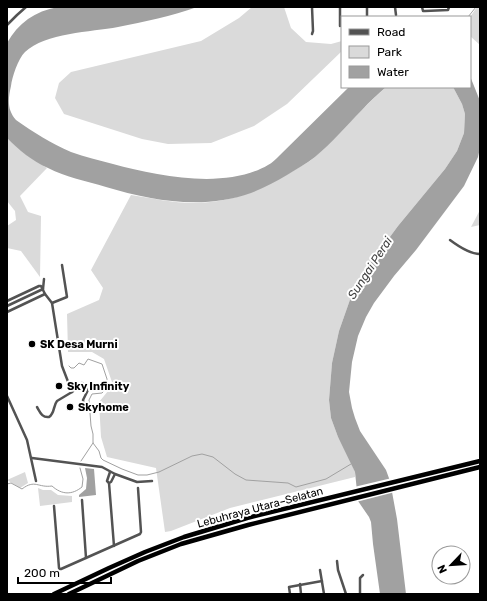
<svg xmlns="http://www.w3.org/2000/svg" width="487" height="601" font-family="Rubik,sans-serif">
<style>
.green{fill:#dadada}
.water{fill:#a1a1a1}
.pier{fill:#fff}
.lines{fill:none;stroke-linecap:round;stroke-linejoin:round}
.stream{stroke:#a1a1a1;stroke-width:1}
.street{stroke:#535353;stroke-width:2.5}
.highway{stroke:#000;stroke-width:4.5}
.poi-dot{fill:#000;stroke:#fff;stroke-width:1.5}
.labels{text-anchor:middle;stroke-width:4;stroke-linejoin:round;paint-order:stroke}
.poi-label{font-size:11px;font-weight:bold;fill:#000;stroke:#fff;text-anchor:start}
.street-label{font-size:11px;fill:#000;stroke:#fff}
.water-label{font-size:12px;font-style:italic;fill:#424242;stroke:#fff}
</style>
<rect width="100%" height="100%" fill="#fff"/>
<!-- green -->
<g class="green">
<polygon points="252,7 284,7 291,28 306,42 331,44 342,41 342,51 287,104 254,126 211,143 168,144 142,139 64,114 55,98 59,83 71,72 201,41 239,18"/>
<polygon points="477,7 480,7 480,45 470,36 470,17"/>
<path d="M386,87H453L462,104L465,114L464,133L457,151L445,169L398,226L364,272L352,294L339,331L332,363L329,400L331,418L338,437L351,462L355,472V477L230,508L171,531L165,532L156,468L107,457L101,437L99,402L113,385L104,359L92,352H68L67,314L99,300L103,288L91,270L131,195C151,198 173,203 194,203C230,203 261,190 291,172C299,167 308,163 315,157C331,143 346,126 362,110C369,102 378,95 386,87Z"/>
<polygon points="7,138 25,154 47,168 20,196 28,212 41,216 40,277 21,251 7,248 7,226 16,220 15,211 7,201"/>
<polygon points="480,210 480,225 471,227"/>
<polygon points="25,472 28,483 20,488 7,480"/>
<polygon points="38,488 43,490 51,490 58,495 72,496 72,502 40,506"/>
</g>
<!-- water -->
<g class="water">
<path d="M58,7H197C172,16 144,22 118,27C91,32 45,33 25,52C18,59 12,77 11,86C8,99 7,110 16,120C33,132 52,144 71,152C85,157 99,160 113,164C157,176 226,190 268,165C272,163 276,159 280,155L349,87H386C378,94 369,102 362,110C346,126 332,143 315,157C306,164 296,169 287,175C275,182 264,188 251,193C204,210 152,201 106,187C86,181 66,177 48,168C32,161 19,150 7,138V43C18,23 35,11 58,7Z"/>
<polygon points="470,76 480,101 480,148 478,157 464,186 416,250 394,276 374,303 366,317 358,336 352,362 349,392 352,408 355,418 360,431 386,470 390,481 397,519 406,594 380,594 373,544 371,522 369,517 358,501 355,472 338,437 331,418 329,400 332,363 339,331 352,294 364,272 398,226 445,169 457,151 464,133 465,114 462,104 453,87 470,87"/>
<polygon points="85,468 94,469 96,495 79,497 79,495 86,489 87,478"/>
</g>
<!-- pier -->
<polygon class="pier" points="392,478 395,492 356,502 354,494 354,487"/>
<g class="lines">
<!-- stream -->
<g class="stream">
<polyline points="468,17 476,7"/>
<polyline points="69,366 71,368 74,368 79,363 84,365 88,359 102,364 107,379 106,389 102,393 92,394 89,400 91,426 93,434 93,443 99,451 101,458 103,460 122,469 138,475 147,475 159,472 192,456 202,454 213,457 235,474 246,480 288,483 296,487 326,479 351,464"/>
<polyline points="81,461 93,443"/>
<path d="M7,484L11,483L22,489C35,479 38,488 52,486C62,495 72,495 82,487L83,479L80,468"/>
</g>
<!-- street -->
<g class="street">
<polyline points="312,7 313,31 312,34"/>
<polyline points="340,7 340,26"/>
<polyline points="367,7 367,17"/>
<polyline points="395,7 396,15"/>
<polyline points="422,7 423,11 425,11 448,10 449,7"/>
<polyline points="7,25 17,15 26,7"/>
<path d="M450,240C458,246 470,254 480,254"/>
<polyline points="43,289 44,279"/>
<polyline points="7,301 39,286 41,286 45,294 52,303 62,366 72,392"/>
<polyline points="52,303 67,297 62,265"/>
<polyline points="7,306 43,289"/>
<polyline points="7,312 45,294"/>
<polyline points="7,396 27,440 36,481"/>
<path d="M37,407C40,412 42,418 49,417C55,413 53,406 57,401L72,392L82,383L87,386L88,390L83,400L85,410"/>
<polyline points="32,458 102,467 115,474 137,482 152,481"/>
<polyline points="110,472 107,481 109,483 114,546"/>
<polyline points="109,483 111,482 115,474"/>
<polyline points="82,500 86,558"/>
<polyline points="54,506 59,568 60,569 61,569 140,534 141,532 138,488"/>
<polyline points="337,561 338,570 346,594"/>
<polyline points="320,570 324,594"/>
<polyline points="300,584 301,594"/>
<polyline points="290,594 289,587 322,581"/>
<polyline points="360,594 360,578 363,575"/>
</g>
<!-- highway -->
<g class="highway">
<polyline points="54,594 109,568 145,552 184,537 247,518 480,461"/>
<polyline points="69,594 138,561 181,544 248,525 480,467"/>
</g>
</g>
<!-- markers -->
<g class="poi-dot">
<circle cx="32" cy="344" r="4"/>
<circle cx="59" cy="386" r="4"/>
<circle cx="70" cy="407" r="4"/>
</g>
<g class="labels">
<!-- poi labels -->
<g class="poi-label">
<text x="40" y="348">SK Desa Murni</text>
<text x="67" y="390">Sky Infinity</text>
<text x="78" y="411">Skyhome</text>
</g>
<!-- street labels -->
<g class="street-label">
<text transform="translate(260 507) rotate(-15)" y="4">Lebuhraya Utara–Selatan</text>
</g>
<!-- water labels -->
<g class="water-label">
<text transform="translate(370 268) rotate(-57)" y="4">Sungai Perai</text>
</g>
</g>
<!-- border -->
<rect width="487" height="601" fill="none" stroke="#000000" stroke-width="16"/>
<!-- legend -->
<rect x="341" y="16" width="130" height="72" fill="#ffffff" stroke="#999999"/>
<rect x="349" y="29" width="20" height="6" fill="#535353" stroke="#999999"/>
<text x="377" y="36" font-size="12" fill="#000000">Road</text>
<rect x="349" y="46" width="20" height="12" fill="#dadada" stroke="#999999"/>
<text x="377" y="56" font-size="12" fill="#000000">Park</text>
<rect x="349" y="66" width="20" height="12" fill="#a1a1a1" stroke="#999999"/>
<text x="377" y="76" font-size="12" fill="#000000">Water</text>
<!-- north arrow -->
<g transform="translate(451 565) rotate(245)"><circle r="19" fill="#ffffff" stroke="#999999"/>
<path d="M0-3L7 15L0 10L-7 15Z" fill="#000000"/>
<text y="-6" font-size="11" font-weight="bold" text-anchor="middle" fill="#000000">N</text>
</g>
<!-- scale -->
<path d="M18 577v6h93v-6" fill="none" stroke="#000000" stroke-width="2"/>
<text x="24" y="577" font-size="12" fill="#000000" stroke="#ffffff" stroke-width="3" paint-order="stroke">200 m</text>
</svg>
